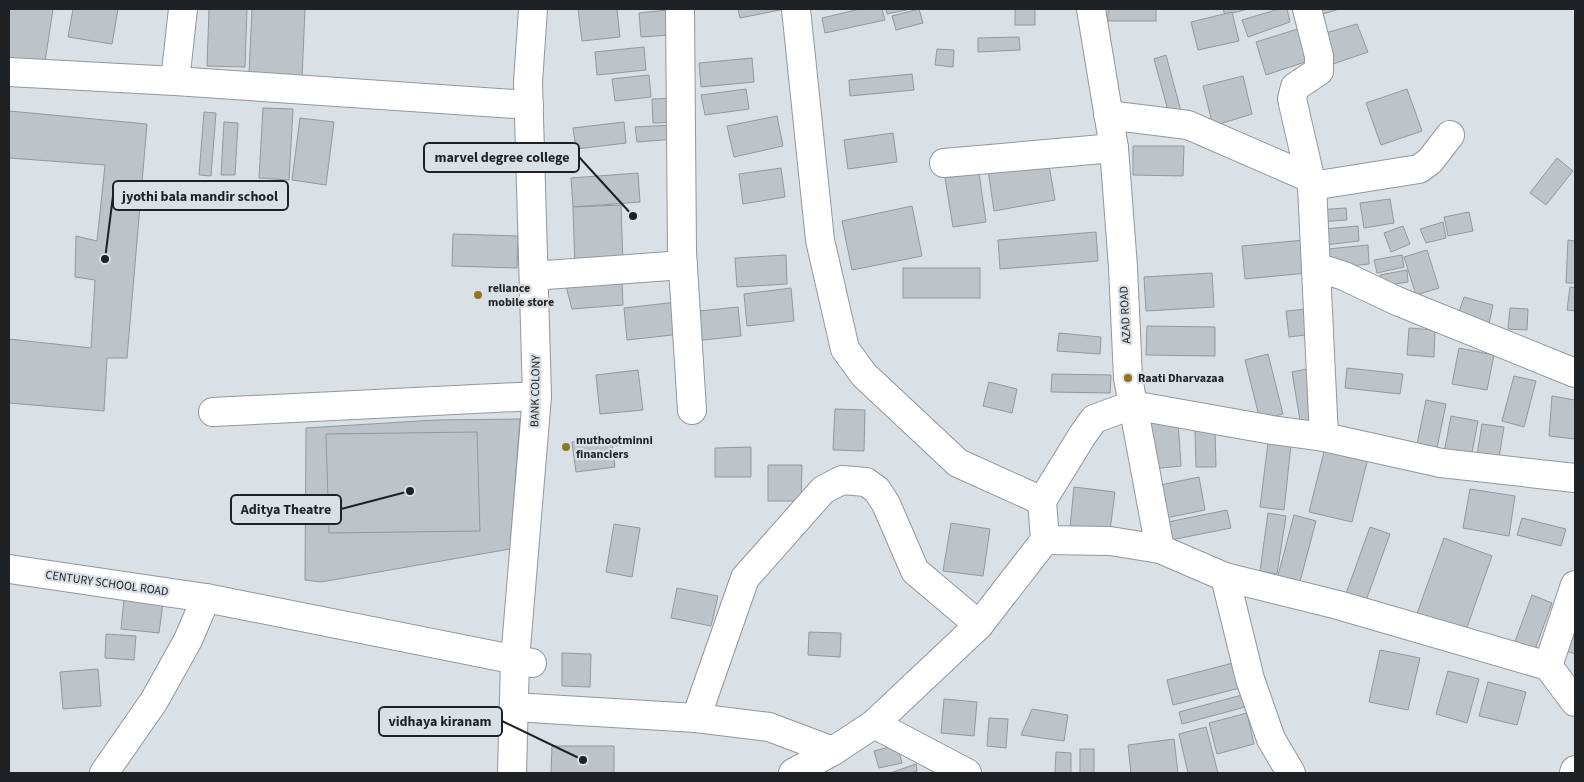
<svg xmlns="http://www.w3.org/2000/svg" width="1584" height="782" font-family="'Source Sans 3',sans-serif">
<style>
.building{fill:#bdc4c9;stroke:#92999e}
.lines{fill:none;stroke-linecap:round;stroke-linejoin:round}
.minor-casing{stroke:#91979d;stroke-width:30}
.secondary-casing{stroke:#91979d;stroke-width:30}
.minor{stroke:#fff;stroke-width:28}
.secondary{stroke:#fff;stroke-width:28}
.poi-dot{fill:#91781e;stroke:#d9e0e6;stroke-width:2}
.labels{text-anchor:middle;stroke-width:4.5;stroke-linejoin:round;paint-order:stroke}
.poi-label{font-size:12px;font-weight:bold;fill:#1f2224;stroke:#d9e0e6;text-anchor:start}
.street-label{font-size:12px;fill:#1f2224;stroke:#d9e0e6}
.leader{fill:none;stroke:#1f2224;stroke-width:2}
.callout-dot{fill:#1f2224;stroke:#d9e0e6;stroke-width:2}
.callout{fill:#d9e0e6;stroke:#1f2224;stroke-width:2}
.callout-label{font-size:14px;text-anchor:middle;font-weight:bold;fill:#1f2224}
</style>
<rect width="100%" height="100%" fill="#d9e0e6"/>
<!-- building -->
<g class="building">
<polygon points="9,9 53,9 44,68 9,62"/>
<polygon points="73,9 118,9 112,44 68,37"/>
<polygon points="209,9 247,9 245,67 207,66"/>
<polygon points="252,9 305,9 302,78 249,75"/>
<polygon points="578,9 617,9 620,37 582,41"/>
<polygon points="738,9 785,9 740,18"/>
<polygon points="860,9 882,9 885,20 825,33 822,18"/>
<polygon points="886,9 911,9 887,14"/>
<polygon points="919,9 923,23 896,30 892,16"/>
<rect x="1015" y="9" width="20" height="16"/>
<rect x="1108" y="9" width="48" height="12"/>
<polygon points="1223,9 1248,9 1225,15"/>
<polygon points="1279,9 1287,9 1290,22 1248,37 1242,20"/>
<polygon points="1321,9 1339,9 1323,14"/>
<polygon points="667,10 670,35 641,37 639,13"/>
<polygon points="1232,12 1239,41 1198,50 1191,22"/>
<polygon points="1357,24 1368,52 1333,64 1322,34"/>
<polygon points="1301,28 1311,60 1266,75 1256,42"/>
<polygon points="1019,37 1020,50 978,52 978,38"/>
<polygon points="644,47 646,70 597,75 595,52"/>
<polygon points="937,49 954,50 953,67 935,65"/>
<polygon points="1166,55 1182,115 1170,118 1154,59"/>
<polygon points="752,58 754,82 701,87 699,63"/>
<polygon points="912,74 914,90 850,96 849,80"/>
<polygon points="649,75 651,97 615,101 612,79"/>
<polygon points="1243,76 1252,114 1213,126 1203,86"/>
<polygon points="746,89 749,109 705,115 701,95"/>
<polygon points="1407,89 1422,131 1381,145 1366,103"/>
<polygon points="679,98 680,122 653,123 652,99"/>
<polygon points="263,108 293,109 289,180 259,178"/>
<polygon points="9,111 147,124 127,358 107,358 104,411 9,403 9,339 91,348 95,280 75,277 76,236 97,241 105,165 9,158"/>
<polygon points="204,112 216,113 211,176 199,175"/>
<polygon points="777,116 783,146 734,157 727,126"/>
<polygon points="300,118 334,122 326,185 292,180"/>
<polygon points="224,122 238,123 235,175 221,175"/>
<polygon points="624,122 626,143 576,149 573,128"/>
<polygon points="675,125 676,139 637,142 635,127"/>
<polygon points="893,133 897,162 848,169 844,140"/>
<polygon points="1133,146 1184,146 1183,176 1133,175"/>
<polygon points="1557,158 1573,171 1546,205 1530,193"/>
<polygon points="1048,159 1055,200 994,211 988,170"/>
<polygon points="781,168 785,197 743,204 739,174"/>
<polygon points="638,173 640,202 573,207 571,178"/>
<polygon points="979,173 986,222 953,227 945,178"/>
<polygon points="1390,199 1394,223 1364,228 1360,203"/>
<polygon points="621,205 623,265 575,268 573,207"/>
<polygon points="912,206 922,256 852,270 842,221"/>
<polygon points="1346,208 1347,220 1317,222 1316,210"/>
<polygon points="1469,212 1473,231 1448,236 1444,217"/>
<polygon points="1443,222 1446,238 1426,243 1420,229"/>
<polygon points="1358,226 1359,241 1325,245 1323,229"/>
<polygon points="1403,226 1410,244 1391,252 1384,233"/>
<polygon points="1096,232 1098,261 1000,269 998,240"/>
<polygon points="453,234 518,236 517,268 452,266"/>
<polygon points="1304,240 1307,273 1245,279 1242,246"/>
<polygon points="1568,240 1575,241 1575,283 1566,283"/>
<polygon points="1368,245 1369,264 1330,268 1328,249"/>
<polygon points="1427,250 1439,288 1416,295 1404,257"/>
<polygon points="786,255 787,284 737,287 735,258"/>
<polygon points="1402,255 1404,267 1377,273 1374,260"/>
<rect x="903" y="268" width="77" height="30"/>
<polygon points="1407,270 1408,282 1382,286 1380,275"/>
<polygon points="1212,273 1214,307 1146,311 1144,277"/>
<polygon points="622,280 623,305 572,309 566,286"/>
<polygon points="1570,287 1575,288 1575,311 1567,310"/>
<polygon points="791,288 794,321 747,326 744,294"/>
<polygon points="1464,297 1493,305 1484,347 1451,336"/>
<polygon points="677,302 681,334 627,340 624,308"/>
<polygon points="738,307 741,336 694,341 690,312"/>
<polygon points="1327,307 1330,332 1289,337 1286,311"/>
<polygon points="1510,308 1528,309 1527,330 1508,329"/>
<polygon points="1147,326 1215,327 1215,356 1146,355"/>
<polygon points="1409,328 1435,330 1434,357 1407,355"/>
<polygon points="1059,333 1101,337 1100,354 1057,351"/>
<polygon points="1459,348 1494,355 1487,390 1452,384"/>
<polygon points="1268,354 1283,414 1260,420 1245,360"/>
<polygon points="1347,368 1403,374 1400,394 1345,388"/>
<polygon points="1307,369 1317,423 1301,426 1292,372"/>
<polygon points="638,370 643,410 600,414 596,375"/>
<polygon points="1052,374 1111,375 1110,393 1051,392"/>
<polygon points="1514,376 1536,381 1524,427 1502,421"/>
<polygon points="989,382 1017,389 1012,413 983,406"/>
<polygon points="1552,396 1575,400 1575,439 1549,436"/>
<polygon points="1426,400 1446,404 1436,453 1416,449"/>
<polygon points="835,409 865,410 864,451 833,450"/>
<polygon points="1451,416 1478,421 1470,463 1443,458"/>
<polygon points="520,419 510,549 321,582 305,580 306,428 435,420"/>
<polygon points="1178,420 1181,466 1152,469 1148,423"/>
<polygon points="1482,424 1504,427 1498,464 1476,461"/>
<polygon points="1195,430 1215,430 1216,467 1196,467"/>
<polygon points="477,432 480,531 329,533 326,434"/>
<polygon points="611,437 615,467 576,472 572,442"/>
<polygon points="1268,443 1291,445 1284,510 1260,507"/>
<polygon points="751,447 751,477 715,477 715,448"/>
<polygon points="1325,448 1368,458 1352,522 1309,512"/>
<polygon points="768,465 802,465 801,501 768,501"/>
<polygon points="1199,477 1205,510 1161,519 1155,486"/>
<polygon points="1074,487 1115,492 1110,531 1070,527"/>
<polygon points="1470,489 1515,496 1509,536 1463,528"/>
<polygon points="1227,510 1231,528 1171,540 1168,522"/>
<polygon points="1268,513 1286,516 1277,574 1260,571"/>
<polygon points="1294,515 1316,521 1298,589 1276,583"/>
<polygon points="1522,518 1566,529 1561,546 1517,535"/>
<polygon points="951,523 990,529 983,576 943,571"/>
<polygon points="614,524 640,528 632,577 606,572"/>
<polygon points="1370,527 1390,534 1363,609 1343,602"/>
<polygon points="1444,538 1492,556 1463,639 1414,622"/>
<polygon points="677,588 718,596 711,626 671,618"/>
<polygon points="1532,595 1552,603 1533,655 1513,647"/>
<polygon points="124,598 163,602 159,633 121,629"/>
<polygon points="1575,610 1575,654 1563,650"/>
<polygon points="809,632 841,633 840,657 808,655"/>
<polygon points="106,634 136,636 134,660 105,658"/>
<polygon points="1380,650 1420,658 1408,710 1369,702"/>
<polygon points="562,653 591,654 590,687 562,686"/>
<polygon points="1233,663 1240,688 1173,705 1167,680"/>
<polygon points="98,669 101,706 63,709 60,672"/>
<polygon points="1448,671 1479,679 1467,723 1436,714"/>
<polygon points="1488,682 1526,692 1517,725 1479,716"/>
<polygon points="1242,695 1245,707 1182,724 1179,712"/>
<polygon points="944,699 977,702 974,736 941,733"/>
<polygon points="1032,709 1068,715 1064,741 1021,735"/>
<polygon points="1247,713 1254,744 1217,754 1209,723"/>
<polygon points="989,718 1008,719 1006,748 987,746"/>
<polygon points="1206,727 1218,773 1188,773 1179,734"/>
<polygon points="1174,739 1178,773 1131,773 1128,745"/>
<polygon points="897,745 902,763 879,768 874,751"/>
<polygon points="552,746 614,746 614,773 551,773"/>
<rect x="1080" y="749" width="14" height="24"/>
<polygon points="1056,752 1071,753 1071,773 1055,773"/>
<polygon points="916,764 917,771 912,773 890,773"/>
</g>
<g class="lines">
<!-- minor casing -->
<g class="minor-casing">
<g id="minor">
<polyline points="680,9 682,252 692,410"/>
<polyline points="796,9 820,240 845,349 864,375 958,463 1042,501"/>
<polyline points="1091,9 1114,148 1123,267 1128,378 1160,549 1225,577 1338,605 1548,666 1575,702"/>
<polyline points="1307,9 1319,56 1319,71 1295,87 1292,99 1312,186 1324,437"/>
<polyline points="9,72 175,81 529,105"/>
<polyline points="175,81 183,9"/>
<polyline points="1108,115 1188,125 1310,178"/>
<polyline points="944,163 1114,148"/>
<polyline points="1312,186 1419,169 1430,161 1450,135"/>
<polyline points="1316,267 1344,276 1397,301 1575,373"/>
<polyline points="546,275 683,265"/>
<polyline points="213,412 537,396"/>
<polyline points="1045,540 1110,541 1160,549"/>
<polyline points="9,569 206,598 532,663"/>
<polyline points="1225,577 1250,679 1271,739 1291,773"/>
<polyline points="1548,666 1575,585"/>
<polyline points="530,708 696,718 769,727 833,751"/>
<polyline points="696,718 745,578 823,490 842,480 866,482 877,490 886,504 915,571 979,625"/>
<polyline points="874,724 967,773"/>
<polyline points="104,773 154,701 188,640 206,598"/>
<polyline points="793,773 833,751 874,724 979,625 1045,540 1042,501 1082,436 1094,419 1132,405 1272,430 1324,437 1441,463 1575,478"/>
<polyline points="1574,773 1575,770"/>
</g>
</g>
<!-- secondary casing -->
<g class="secondary-casing">
<polyline id="secondary" points="512,773 515,660 537,396 528,82 533,9"/>
</g>
<!-- minor -->
<use href="#minor" class="minor"/>
<!-- secondary -->
<use href="#secondary" class="secondary"/>
</g>
<!-- markers -->
<g class="poi-dot">
<circle cx="478" cy="295" r="5"/>
<circle cx="1128" cy="378" r="5"/>
<circle cx="566" cy="447" r="5"/>
</g>
<g class="labels">
<!-- poi labels -->
<g class="poi-label">
<text x="488" y="292">reliance<tspan x="488" dy="14">mobile store</tspan></text>
<text x="1138" y="382">Raati Dharvazaa</text>
<text x="576" y="444">muthootminni<tspan x="576" dy="14">financiers</tspan></text>
</g>
<!-- street labels -->
<g class="street-label">
<text transform="translate(1125 315) rotate(-93)" y="4">AZAD ROAD</text>
<text transform="translate(535 391) rotate(-89)" y="4">BANK COLONY</text>
<text transform="translate(107 583) rotate(8)" y="4">CENTURY SCHOOL ROAD</text>
</g>
</g>
<!-- callouts -->
<path class="leader" d="M633 216L579 157M105 259L113 196M410 491L341 509M583 760L502 721"/>
<g class="callout-dot">
<circle cx="633" cy="216" r="5"/>
<circle cx="105" cy="259" r="5"/>
<circle cx="410" cy="491" r="5"/>
<circle cx="583" cy="760" r="5"/>
</g>
<g class="callout">
<rect x="424" y="143" width="155" height="29" rx="5"/>
<rect x="113" y="181" width="175" height="29" rx="5"/>
<rect x="231" y="495" width="110" height="29" rx="5"/>
<rect x="379" y="707" width="123" height="29" rx="5"/>
</g>
<g class="callout-label">
<text x="502" y="162">marvel degree college</text>
<text x="200" y="201">jyothi bala mandir school</text>
<text x="286" y="514">Aditya Theatre</text>
<text x="440" y="726">vidhaya kiranam</text>
</g>
<!-- border -->
<rect width="1584" height="782" fill="none" stroke="#1f2224" stroke-width="20"/>
</svg>
